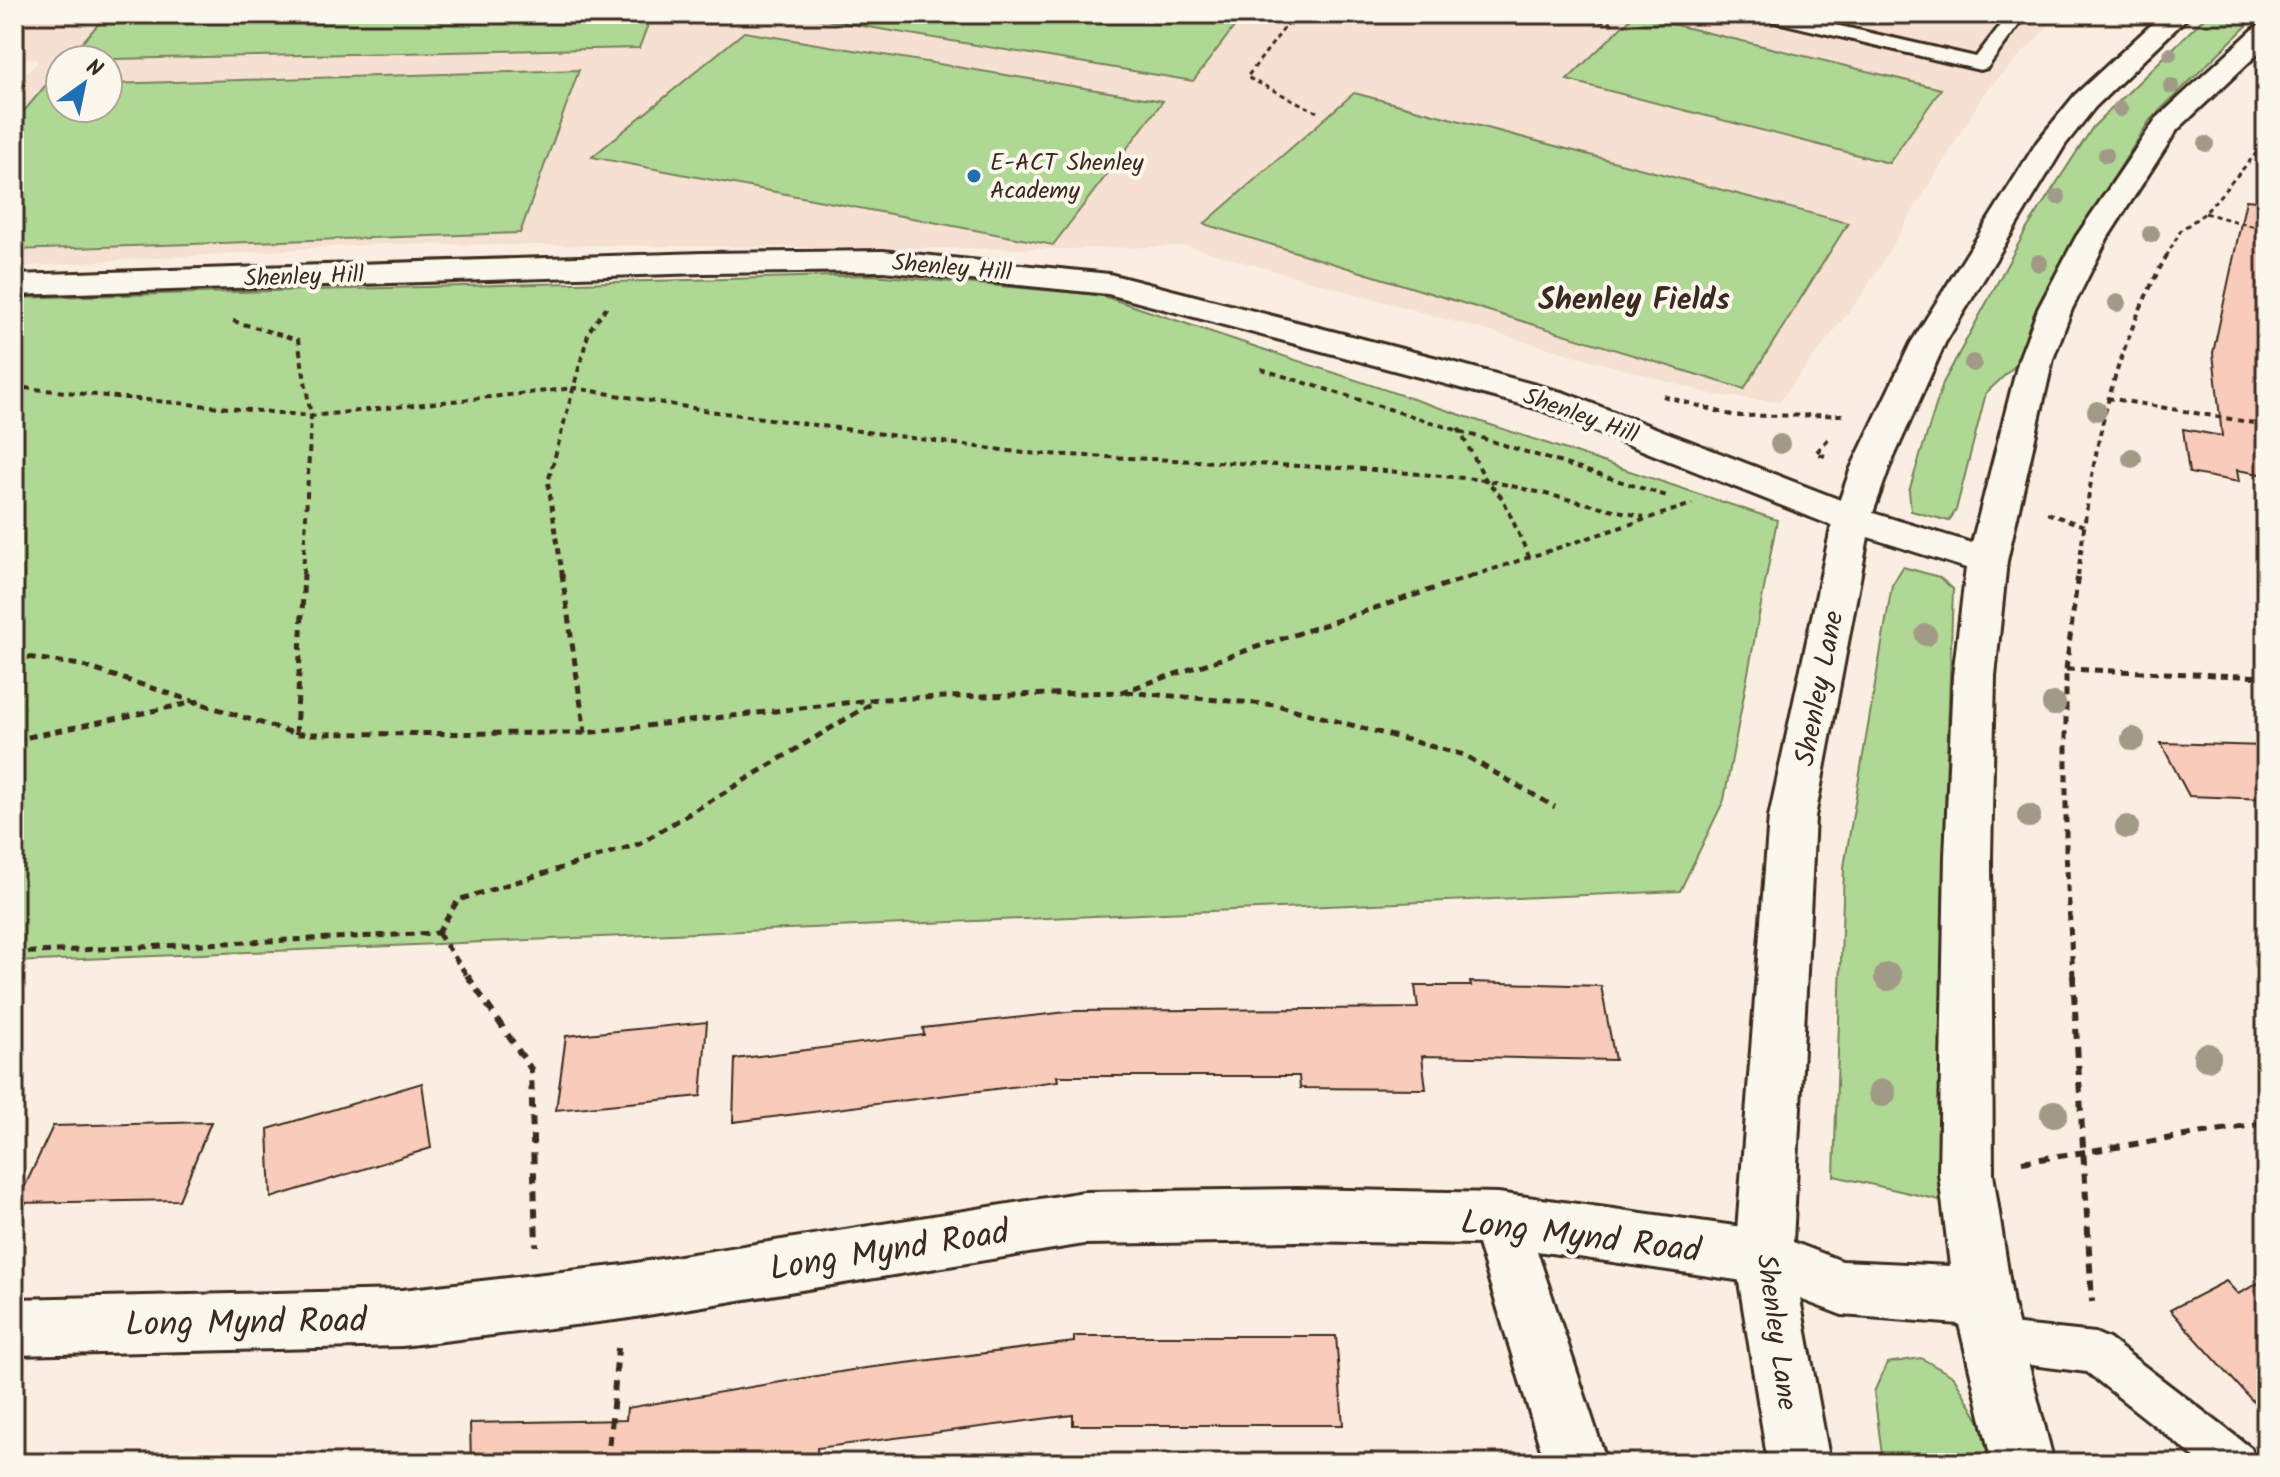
<svg xmlns="http://www.w3.org/2000/svg" width="2280" height="1477" font-family="Kalam,sans-serif">
<style>
.built{fill:#f5e0d2;fill-rule:evenodd}
.green{fill:#b0d895;stroke:#76815a;stroke-width:2}
.building{fill:#f8cbba;stroke:#3b2a1e;stroke-width:2}
.lines{fill:none;stroke-linecap:round;stroke-linejoin:round}
.service-casing{stroke:#3b2a1e;stroke-width:6}
.minor-casing{stroke:#3b2a1e;stroke-width:6}
.tertiary-casing{stroke:#3b2a1e;stroke-width:6}
.secondary-casing{stroke:#3b2a1e;stroke-width:6}
.path-far3{stroke:#3b2a1e;stroke-width:3;stroke-dasharray:5 4;stroke-linecap:butt}
.path-far2{stroke:#3b2a1e;stroke-width:4;stroke-dasharray:6 5;stroke-linecap:butt}
.path-far1{stroke:#3b2a1e;stroke-width:5;stroke-dasharray:8 6;stroke-linecap:butt}
.path{stroke:#3b2a1e;stroke-width:6;stroke-dasharray:10 8;stroke-linecap:butt}
.service{fill:#fbf7ec;fill-rule:evenodd}
.minor{fill:#fbf7ec;fill-rule:evenodd}
.tertiary{fill:#fbf7ec;fill-rule:evenodd}
.secondary{fill:#fbf7ec;fill-rule:evenodd}
.tree{fill:#a19a87}
.poi-dot{fill:#1f6fb2;stroke:#fbf7ec;stroke-width:3}
.labels{text-anchor:middle;stroke-width:8;stroke-linejoin:round;paint-order:stroke}
.far-poi-label{font-size:24px;fill:#3b2a1e;stroke:#fbf7ec;text-anchor:start}
.far-street-label{font-size:24px;fill:#3b2a1e;stroke:#fbf7ec}
.street-label{font-size:28px;fill:#3b2a1e;stroke:#fbf7ec}
.far-district-label{font-size:30px;font-weight:bold;fill:#3b2a1e;stroke:#fbf7ec}
.near-street-label{font-size:34px;fill:#3b2a1e;stroke:#fbf7ec}
</style>
<rect width="100%" height="100%" fill="#faeee2"/>
<filter id="ink" filterUnits="userSpaceOnUse"><feTurbulence type="fractalNoise" baseFrequency=".0125" numOctaves="2"/><feDisplacementMap in="SourceGraphic" scale="16" xChannelSelector="R" yChannelSelector="G"/><feConvolveMatrix kernelMatrix="1 2 1 2 8 2 1 2 1" color-interpolation-filters="sRGB"/></filter>
<g filter="url(#ink)">
<!-- built -->
<path class="built" d="M18,14H2060L1985,92L1864,292L1779,402L1715,395L1187,246L1065,249L382,244L14,267V87L39,60L14,56V17ZM60,60H108V108H60Z"/>
<!-- green -->
<g class="green">
<polygon points="107,14 652,14 639,48 67,60"/>
<polygon points="790,14 1244,14 1193,81"/>
<polygon points="2208,14 2259,14 2150,120 2076,238 2019,362 1986,393 1956,510 1949,521 1911,511 1909,491 1943,383 2026,230 2093,127"/>
<polygon points="1634,15 1941,89 1889,163 1567,80"/>
<polygon points="744,32 1163,101 1053,245 592,157"/>
<polygon points="579,70 520,233 14,250 14,123 45,86 60,85 60,108 108,108 108,84"/>
<polygon points="1354,93 1848,223 1744,389 1204,224"/>
<polygon points="872,275 1100,295 1777,520 1724,800 1680,891 14,962 14,298"/>
<polygon points="1903,567 1939,577 1953,589 1945,813 1944,1201 1834,1176 1844,867 1892,585"/>
<polygon points="1921,1358 1954,1377 1981,1424 1994,1463 1883,1463 1874,1392 1887,1363"/>
</g>
<!-- building -->
<g class="building">
<polygon points="2246,200 2266,202 2266,475 2237,470 2239,482 2189,473 2183,429 2222,436 2213,353"/>
<polygon points="2161,743 2266,746 2266,799 2189,796"/>
<polygon points="1470,982 1601,986 1615,1060 1422,1056 1426,1089 1300,1088 1299,1076 1057,1076 1058,1081 733,1122 735,1059 924,1035 923,1028 1076,1011 1418,1008 1415,986 1471,986"/>
<polygon points="707,1022 701,1096 556,1110 566,1036"/>
<polygon points="422,1083 431,1148 271,1198 268,1129"/>
<polygon points="211,1122 179,1200 17,1203 53,1126"/>
<polygon points="2266,1279 2266,1416 2170,1310 2226,1281 2238,1294"/>
<polygon points="1074,1336 1336,1336 1343,1425 1073,1425 1073,1415 817,1448 818,1463 471,1463 470,1423 626,1420 627,1408 858,1369 1074,1342"/>
</g>
<g class="lines">
<!-- service casing -->
<g class="service-casing">
<g id="service">
<polygon points="1755,14 1787,14 1976,57 2009,14 2027,14 1987,68 1980,70 1764,19"/>
<polygon points="1992,1322 2095,1333 2109,1339 2251,1448 2257,1463 2202,1463 2087,1372 1992,1360 1978,1355 1972,1341 1978,1327"/>
</g>
</g>
<!-- minor casing -->
<g class="minor-casing">
<polygon id="minor" points="1298,1189 1498,1193 1764,1230 1784,1238 1793,1257 1784,1276 1764,1284 1537,1251 1607,1463 1545,1463 1478,1244 1298,1241 1084,1244 623,1319 402,1346 14,1355 14,1299 402,1290 623,1265 1084,1192"/>
</g>
<!-- tertiary casing -->
<g class="tertiary-casing">
<polygon id="tertiary" points="883,251 1109,274 1445,360 1565,393 1866,510 1871,519 1866,528 1852,531 1838,528 1539,409 1108,294 883,271 703,273 14,295 14,275 703,253"/>
</g>
<!-- secondary casing -->
<g class="secondary-casing">
<path id="secondary" d="M2163,14H2191L2095,107L2065,145L1945,343L1889,468L1873,513L1972,543L2019,359L2038,309L2076,237L2156,119L2257,26L2266,24V46L2177,130L2108,237L2072,309L2053,359L2007,561L1995,676L1991,857L1993,1174L2013,1304L2054,1463H1992L1959,1324L1842,1315L1800,1299L1830,1463H1768L1735,1257L1769,817L1833,519L1851,468L1911,343L2037,142L2075,95ZM1868,537L1966,568L1953,676L1945,857L1939,1174L1950,1266L1842,1261L1793,1242L1815,817Z"/>
</g>
<!-- path-far3 -->
<g class="path-far3">
<polyline points="1295,14 1247,77 1317,112"/>
<polyline points="1394,14 1431,14"/>
<polyline points="1537,14 1573,15 1615,24"/>
<polyline points="2205,213 2266,230"/>
<polyline points="2166,257 2181,230 2205,213 2266,142"/>
</g>
<!-- path-far2 -->
<g class="path-far2">
<polyline points="233,321 298,340 311,416 303,576"/>
<polyline points="1261,369 1667,496"/>
<polyline points="14,387 311,416 575,388 710,411 1024,453 1363,469 1486,480 1644,517"/>
<polyline points="1663,396 1735,416 1846,415"/>
<polyline points="2107,398 2266,425"/>
<polyline points="1458,428 1486,480 1503,499 1530,559"/>
<polyline points="1825,456 1816,453 1829,438"/>
<polyline points="2047,513 2084,526"/>
<polyline points="562,576 548,482 589,331 608,305"/>
<polyline points="1472,576 1692,504"/>
<path d="M2078,576C2092,457 2108,361 2167,255"/>
</g>
<!-- path-far1 -->
<g class="path-far1">
<polyline points="562,574 585,733"/>
<polyline points="14,655 80,665 296,734 585,733 879,699 1121,692 1478,574"/>
<polyline points="2066,669 2266,677"/>
<polyline points="1126,692 1276,705 1464,755 1555,807"/>
<polyline points="296,734 304,574"/>
<polyline points="14,740 200,701"/>
<polyline points="438,933 458,900 639,844 874,702"/>
<polyline points="438,933 468,977"/>
<polyline points="14,953 438,933"/>
<polyline points="2073,977 2066,852 2066,669 2078,574"/>
</g>
<!-- path -->
<g class="path">
<polyline points="467,975 531,1069 536,1246"/>
<polyline points="2073,975 2092,1302"/>
<polyline points="2022,1162 2266,1123"/>
<polyline points="608,1463 618,1348"/>
</g>
<!-- service -->
<use href="#service" class="service"/>
<!-- minor -->
<use href="#minor" class="minor"/>
<!-- tertiary -->
<use href="#tertiary" class="tertiary"/>
<!-- secondary -->
<use href="#secondary" class="secondary"/>
</g>
<!-- trees -->
<g class="tree">
<circle cx="2170" cy="54" r="7"/>
<circle cx="2171" cy="86" r="8"/>
<circle cx="2120" cy="109" r="8"/>
<circle cx="2206" cy="144" r="8"/>
<circle cx="2106" cy="155" r="8"/>
<circle cx="2058" cy="197" r="8"/>
<circle cx="2151" cy="234" r="9"/>
<circle cx="2039" cy="263" r="9"/>
<circle cx="2117" cy="303" r="9"/>
<circle cx="1973" cy="363" r="9"/>
<circle cx="2097" cy="411" r="10"/>
<circle cx="1780" cy="444" r="10"/>
<circle cx="2132" cy="458" r="10"/>
<circle cx="1926" cy="635" r="11"/>
<circle cx="2054" cy="704" r="12"/>
<circle cx="2133" cy="739" r="12"/>
<circle cx="2029" cy="816" r="12"/>
<circle cx="2127" cy="827" r="12"/>
<circle cx="1888" cy="977" r="14"/>
<circle cx="2207" cy="1057" r="14"/>
<circle cx="1882" cy="1093" r="14"/>
<circle cx="2054" cy="1114" r="14"/>
</g>
</g>
<!-- markers -->
<circle class="poi-dot" cx="974" cy="176" r="8"/>
<g class="labels">
<!-- far-poi labels -->
<g class="far-poi-label">
<text x="990" y="170">E-ACT Shenley<tspan x="990" dy="28">Academy</tspan></text>
</g>
<!-- far-street labels -->
<g class="far-street-label">
<text transform="translate(952 267) rotate(5)" y="8">Shenley Hill</text>
<text transform="translate(304 276) rotate(-2)" y="8">Shenley Hill</text>
<text transform="translate(1581 415) rotate(20)" y="8">Shenley Hill</text>
</g>
<!-- street labels -->
<g class="street-label">
<text transform="translate(1818 688) rotate(-79)" y="10">Shenley Lane</text>
<text transform="translate(1778 1332) rotate(82)" y="10">Shenley Lane</text>
</g>
<!-- far-district labels -->
<g class="far-district-label">
<text x="1634" y="309">Shenley Fields</text>
</g>
<!-- near-street labels -->
<g class="near-street-label">
<text transform="translate(1581 1235) rotate(7)" y="12">Long Mynd Road</text>
<text transform="translate(889 1249) rotate(-9)" y="12">Long Mynd Road</text>
<text transform="translate(246 1321) rotate(-1)" y="12">Long Mynd Road</text>
</g>
</g>
<!-- margin -->
<rect width="2280" height="1477" fill="none" stroke="#fbf7ec" stroke-width="48"/>
<rect x="24" y="24" width="2232" height="1429" fill="none" stroke="#3b2a1e" stroke-width="3" filter="url(#ink)"/>
<!-- north arrow -->
<g transform="translate(84 84) rotate(33)"><circle r="38" fill="#fbf7ec" stroke="#aea59a" stroke-width="2"/>
<path d="M0-6L14 30L0 20L-14 30Z" fill="#1f6fb2"/>
<text y="-12" font-size="22" font-weight="bold" text-anchor="middle" fill="#3b2a1e">N</text>
</g>
</svg>
